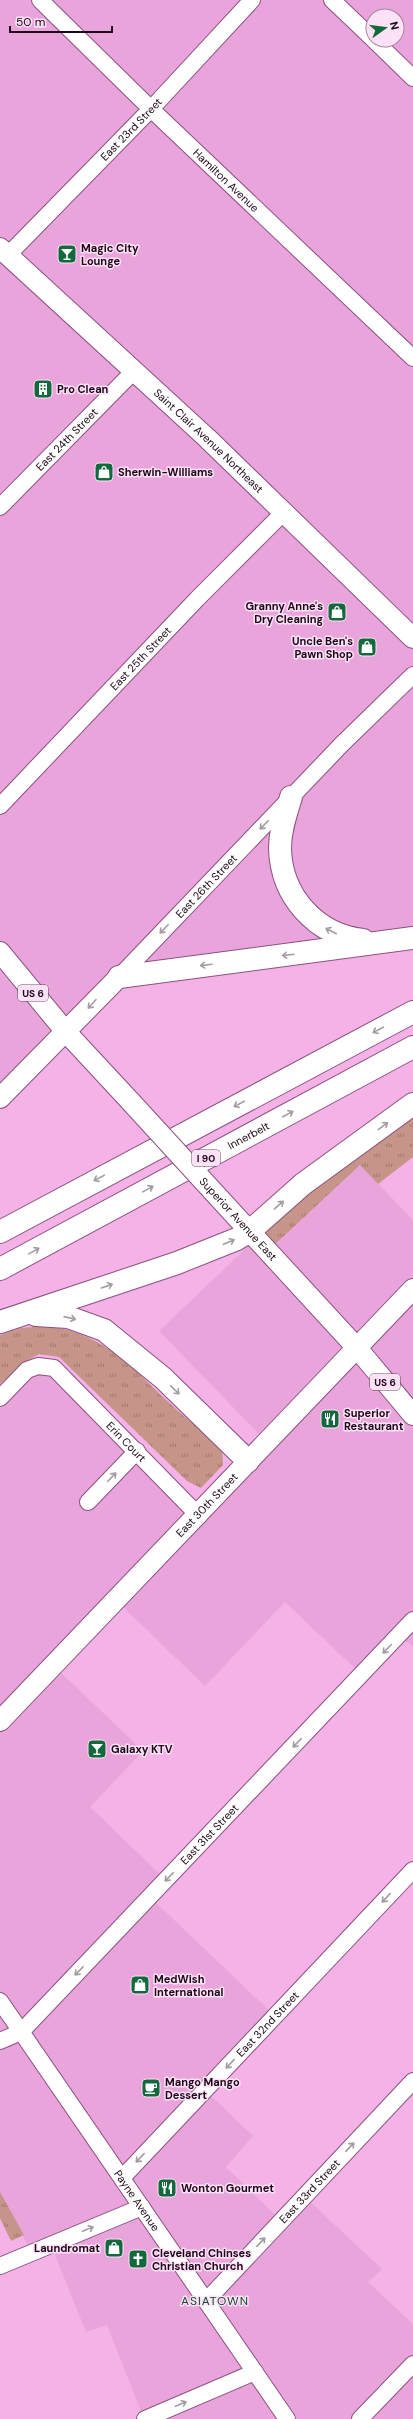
<svg xmlns="http://www.w3.org/2000/svg" width="413" height="2419" font-family="'DM Sans',sans-serif">
<style>
.built{fill:#eaa4dc;fill-rule:evenodd}
.grass{fill:url(#grass-tufts)}
.lines{fill:none;stroke-linecap:round;stroke-linejoin:round}
.minor-casing{stroke:#8b5180;stroke-width:18}
.major-casing{stroke:#8b5180;stroke-width:22}
.highway-casing{stroke:#8b5180;stroke-width:24}
.minor{stroke:#fff;stroke-width:16}
.major{stroke:#fff;stroke-width:20}
.highway{stroke:#fff;stroke-width:22}
.major-bridge-casing{stroke:#8b5180;stroke-width:22;stroke-linecap:butt}
.major-bridge{stroke:#fff;stroke-width:20}
.oneway{stroke:#a49ba3}
.labels{text-anchor:middle;stroke-width:3;stroke-linejoin:round;paint-order:stroke}
.shield{fill:#fde1f6;stroke:#60485b;stroke-width:1}
.shield-label{font-size:10px;font-weight:bold;fill:#1c0618}
.street-label{font-size:11px;fill:#1c0618;stroke:#fde1f6}
.poi-label{font-size:11px;font-weight:bold;fill:#1c0618;stroke:#fde1f6;text-anchor:start}
.neighbourhood-label{font-size:12px;letter-spacing:1px;fill:#0e4828;stroke:#fde1f6}
</style>
<defs>
<pattern id="grass-tufts" width="24" height="20" patternUnits="userSpaceOnUse"><rect width="24" height="20" fill="#c69488"/><path d="M3 7l-1-3M5 7V3M7 7l1-3M15 17l-1-3M17 17v-4M19 17l1-3" fill="none" stroke="#a0776e"/></pattern>
</defs>
<rect width="100%" height="100%" fill="#f4b2e6"/>
<!-- built -->
<g class="built">
<path d="M0,0H413V938L119,977L0,1098ZM373,16H397V40H373Z"/>
<polygon points="360,1165 413,1220 413,1647 400,1636 362,1675 285,1602 205,1686 116,1600 53,1665 143,1751 90,1807 166,1880 150,1897 275,2016 205,2090 253,2136 226,2167 281,2221 304,2196 382,2269 368,2282 413,2324 413,2419 144,2419 107,2325 86,2332 51,2245 32,2253 0,2192 0,1398 27,1370 54,1368 199,1515 267,1442 159,1331 257,1238 269,1251"/>
</g>
<!-- grass -->
<g class="grass">
<polygon points="413,1104 413,1157 378,1184 360,1165 268,1251 250,1231"/>
<path d="M47,1326C107,1333 136,1373 178,1411C192,1424 209,1433 222,1447L223,1465L201,1488L187,1481L59,1357L39,1354L28,1360L0,1384V1335L21,1328Z"/>
<polygon points="0,2192 24,2235 11,2241 0,2218"/>
</g>
<g class="lines">
<!-- minor casing -->
<g class="minor-casing">
<g id="minor">
<path id="s1" d="M40,0L151,109L413,358"/>
<polyline points="332,0 373,39"/>
<polyline points="374,40 413,78"/>
<path id="s2" d="M8,255L151,109L252,0"/>
<path id="s3" d="M0,507L133,372"/>
<path id="s4" d="M0,806L197,599L283,513"/>
<path id="s5" d="M119,977L342,744L413,675"/>
<path id="s6" d="M0,1398L27,1370L38,1366L54,1368L199,1516"/>
<polyline points="88,1502 137,1451"/>
<path id="s7" d="M0,2001L287,2419"/>
<path id="s8" d="M0,2041L21,2032L413,1620"/>
<path id="s9" d="M122,2178L413,1870"/>
<polyline points="0,2266 142,2207"/>
<path id="s10" d="M206,2301L413,2081"/>
<polyline points="145,2419 255,2372"/>
<polyline points="360,2419 413,2364"/>
</g>
</g>
<!-- major casing -->
<g class="major-casing">
<g id="major">
<path id="s11" d="M0,248L207,438L413,638"/>
<polyline points="0,952 66,1032 131,1102"/>
<polyline points="0,1098 119,977"/>
<path id="s12" d="M197,1174L357,1348L413,1415"/>
<path id="s13" d="M0,1721L413,1289"/>
</g>
</g>
<!-- highway casing -->
<g class="highway-casing">
<g id="highway">
<path d="M291,797C286,814 280,830 280,848C281,896 316,935 363,940"/>
<polyline points="119,977 413,938"/>
<polyline points="0,1232 413,1012"/>
<path id="s14" d="M0,1269L413,1047"/>
<polyline points="36,1315 68,1317 104,1330 163,1378 248,1461"/>
<polyline points="0,1322 177,1263 237,1239 250,1231 303,1184 413,1104"/>
</g>
</g>
<!-- minor -->
<use href="#minor" class="minor"/>
<!-- major -->
<use href="#major" class="major"/>
<!-- highway -->
<use href="#highway" class="highway"/>
<!-- major-bridge casing -->
<g class="major-bridge-casing">
<polyline id="major-bridge" points="131,1102 197,1174"/>
</g>
<!-- major-bridge -->
<use href="#major-bridge" class="major-bridge"/>
</g>
<!-- one-way arrows -->
<defs><path id="oneway-shaft" d="M-6 0H5M1.5-3L5.5 0L1.5 3" fill="none" stroke-width="1.6" stroke-linecap="round" stroke-linejoin="round"/></defs>
<g class="oneway">
<use href="#oneway-shaft" transform="translate(264 825) rotate(134)"/>
<use href="#oneway-shaft" transform="translate(164 929) rotate(134)"/>
<use href="#oneway-shaft" transform="translate(331 931) rotate(-153)"/>
<use href="#oneway-shaft" transform="translate(288 955) rotate(173)"/>
<use href="#oneway-shaft" transform="translate(206 965) rotate(173)"/>
<use href="#oneway-shaft" transform="translate(92 1004) rotate(132)"/>
<use href="#oneway-shaft" transform="translate(378 1030) rotate(152)"/>
<use href="#oneway-shaft" transform="translate(239 1104) rotate(152)"/>
<use href="#oneway-shaft" transform="translate(288 1114) rotate(-28)"/>
<use href="#oneway-shaft" transform="translate(383 1126) rotate(-36)"/>
<use href="#oneway-shaft" transform="translate(99 1178) rotate(152)"/>
<use href="#oneway-shaft" transform="translate(148 1189) rotate(-29)"/>
<use href="#oneway-shaft" transform="translate(279 1205) rotate(-41)"/>
<use href="#oneway-shaft" transform="translate(229 1242) rotate(-23)"/>
<use href="#oneway-shaft" transform="translate(34 1251) rotate(-29)"/>
<use href="#oneway-shaft" transform="translate(107 1286) rotate(-19)"/>
<use href="#oneway-shaft" transform="translate(70 1318) rotate(13)"/>
<use href="#oneway-shaft" transform="translate(175 1390) rotate(44)"/>
<use href="#oneway-shaft" transform="translate(112 1477) rotate(-46)"/>
<use href="#oneway-shaft" transform="translate(387 1649) rotate(134)"/>
<use href="#oneway-shaft" transform="translate(297 1743) rotate(134)"/>
<use href="#oneway-shaft" transform="translate(169 1877) rotate(134)"/>
<use href="#oneway-shaft" transform="translate(386 1898) rotate(133)"/>
<use href="#oneway-shaft" transform="translate(79 1971) rotate(134)"/>
<use href="#oneway-shaft" transform="translate(230 2064) rotate(133)"/>
<use href="#oneway-shaft" transform="translate(350 2147) rotate(-47)"/>
<use href="#oneway-shaft" transform="translate(140 2158) rotate(133)"/>
<use href="#oneway-shaft" transform="translate(88 2229) rotate(-22)"/>
<use href="#oneway-shaft" transform="translate(261 2242) rotate(-47)"/>
<use href="#oneway-shaft" transform="translate(181 2404) rotate(-23)"/>
</g>
<!-- icons -->
<defs>
<g id="bar-square" transform="scale(1)"><rect x="-9" y="-9" width="18" height="18" rx="4" fill="#12693b" stroke="#fde1f6"/><path d="M-6-5H6L.8 .8V4.5H3.5V6h-7V4.5H-.8V.8Z" fill="#fff"/></g>
<g id="building-square" transform="scale(1)"><rect x="-9" y="-9" width="18" height="18" rx="4" fill="#12693b" stroke="#fde1f6"/><path d="M-4-6H4V6H1V3H-1V6H-4ZM-2.5-4.3h1.7v1.8h-1.7ZM.8-4.3h1.7v1.8H.8ZM-2.5-1h1.7V.8h-1.7ZM.8-1h1.7V.8H.8Z" fill="#fff"/></g>
<g id="shop-square" transform="scale(1)"><rect x="-9" y="-9" width="18" height="18" rx="4" fill="#12693b" stroke="#fde1f6"/><path d="M-5-2.5h2.3a2.7 3.5 0 0 1 5.4 0H5L5.5 6h-11ZM-1.5-2.5h3a1.5 2.3 0 0 0-3 0Z" fill="#fff"/></g>
<g id="restaurant-square" transform="scale(1)"><rect x="-9" y="-9" width="18" height="18" rx="4" fill="#12693b" stroke="#fde1f6"/><path d="M-5-6h1v4h1v-4h1v4h1v-4h1v5L-1.5 .5V6h-2V.5L-5-1ZM5-6V6H3V1.5H1.5Q1.5-4 5-6Z" fill="#fff"/></g>
<g id="cafe-square" transform="scale(1)"><rect x="-9" y="-9" width="18" height="18" rx="4" fill="#12693b" stroke="#fde1f6"/><path d="M-5.5-4.5H6V0H3Q3 3.5 0 3.5H-2.5Q-5.5 3.5-5.5 0ZM3-3.2v2h1.7v-2ZM-6 4.5H4V6H-6Z" fill="#fff"/></g>
<g id="church-square" transform="scale(1)"><rect x="-9" y="-9" width="18" height="18" rx="4" fill="#12693b" stroke="#fde1f6"/><path d="M-1.2-6h2.4v3.5h3.3v2.4h-3.3V6h-2.4V-.1h-3.3v-2.4h3.3Z" fill="#fff"/></g>
</defs>
<g fill-rule="evenodd">
<use href="#bar-square" x="67" y="254"/>
<use href="#building-square" x="43" y="389"/>
<use href="#shop-square" x="104" y="472"/>
<use href="#shop-square" x="337" y="612"/>
<use href="#shop-square" x="367" y="647"/>
<use href="#restaurant-square" x="330" y="1419"/>
<use href="#bar-square" x="97" y="1749"/>
<use href="#shop-square" x="140" y="1985"/>
<use href="#cafe-square" x="151" y="2088"/>
<use href="#restaurant-square" x="167" y="2188"/>
<use href="#shop-square" x="114" y="2248"/>
<use href="#church-square" x="138" y="2259"/>
</g>
<g class="labels">
<!-- shield labels -->
<g class="shield">
<rect x="18" y="985" width="30" height="16" rx="3"/>
<rect x="192" y="1150" width="28" height="16" rx="3"/>
<rect x="370" y="1374" width="30" height="16" rx="3"/>
</g>
<g class="shield-label">
<text x="33" y="997">US 6</text>
<text x="206" y="1162">I 90</text>
<text x="385" y="1386">US 6</text>
</g>
<!-- street labels -->
<g class="street-label">
<text dy="4" stroke="none"><textPath href="#s2" startOffset="176">East 23rd Street</textPath></text>
<text dy="4" stroke="none"><textPath href="#s1" startOffset="259">Hamilton Avenue</textPath></text>
<text dy="4" stroke="none"><textPath href="#s3" startOffset="95">East 24th Street</textPath></text>
<text dy="4" stroke="none"><textPath href="#s11" startOffset="284">Saint Clair Avenue Northeast</textPath></text>
<text dy="4" stroke="none"><textPath href="#s4" startOffset="204">East 25th Street</textPath></text>
<text dy="4" stroke="none"><textPath href="#s5" startOffset="126">East 26th Street</textPath></text>
<text dy="4" stroke="none"><textPath href="#s14" startOffset="282">Innerbelt</textPath></text>
<text dy="4" stroke="none"><textPath href="#s12" startOffset="61">Superior Avenue East</textPath></text>
<text dy="4" stroke="none"><textPath href="#s6" startOffset="170">Erin Court</textPath></text>
<text dy="4" stroke="none"><textPath href="#s13" startOffset="299">East 30th Street</textPath></text>
<text dy="4" stroke="none"><textPath href="#s8" startOffset="296">East 31st Street</textPath></text>
<text dy="4" stroke="none"><textPath href="#s9" startOffset="212">East 32nd Street</textPath></text>
<text dy="4" stroke="none"><textPath href="#s10" startOffset="151">East 33rd Street</textPath></text>
<text dy="4" stroke="none"><textPath href="#s7" startOffset="242">Payne Avenue</textPath></text>
</g>
<!-- poi labels -->
<g class="poi-label">
<text x="81" y="252">Magic City<tspan x="81" dy="13">Lounge</tspan></text>
<text x="57" y="393">Pro Clean</text>
<text x="118" y="476">Sherwin-Williams</text>
<text x="323" y="610" text-anchor="end">Granny Anne's<tspan x="323" dy="13">Dry Cleaning</tspan></text>
<text x="353" y="645" text-anchor="end">Uncle Ben's<tspan x="353" dy="13">Pawn Shop</tspan></text>
<text x="344" y="1417">Superior<tspan x="344" dy="13">Restaurant</tspan></text>
<text x="111" y="1753">Galaxy KTV</text>
<text x="154" y="1983">MedWish<tspan x="154" dy="13">International</tspan></text>
<text x="165" y="2086">Mango Mango<tspan x="165" dy="13">Dessert</tspan></text>
<text x="181" y="2192">Wonton Gourmet</text>
<text x="100" y="2252" text-anchor="end">Laundromat</text>
<text x="152" y="2257">Cleveland Chinses<tspan x="152" dy="13">Christian Church</tspan></text>
</g>
<!-- neighbourhood labels -->
<g class="neighbourhood-label">
<text x="215" y="2305">ASIATOWN</text>
</g>
</g>
<!-- north arrow -->
<g transform="translate(385 28) rotate(76)"><circle r="19" fill="#fde1f6" stroke="#a3899d"/>
<path d="M0-3L7 15L0 10L-7 15Z" fill="#12693b"/>
<text y="-6" font-size="11" font-weight="bold" text-anchor="middle" fill="#1c0618">N</text>
</g>
<!-- scale -->
<path d="M10 26v6h102v-6" fill="none" stroke="#1c0618" stroke-width="2"/>
<text x="16" y="26" font-size="12" fill="#1c0618" stroke="#fde1f6" stroke-width="3" paint-order="stroke">50 m</text>
</svg>
